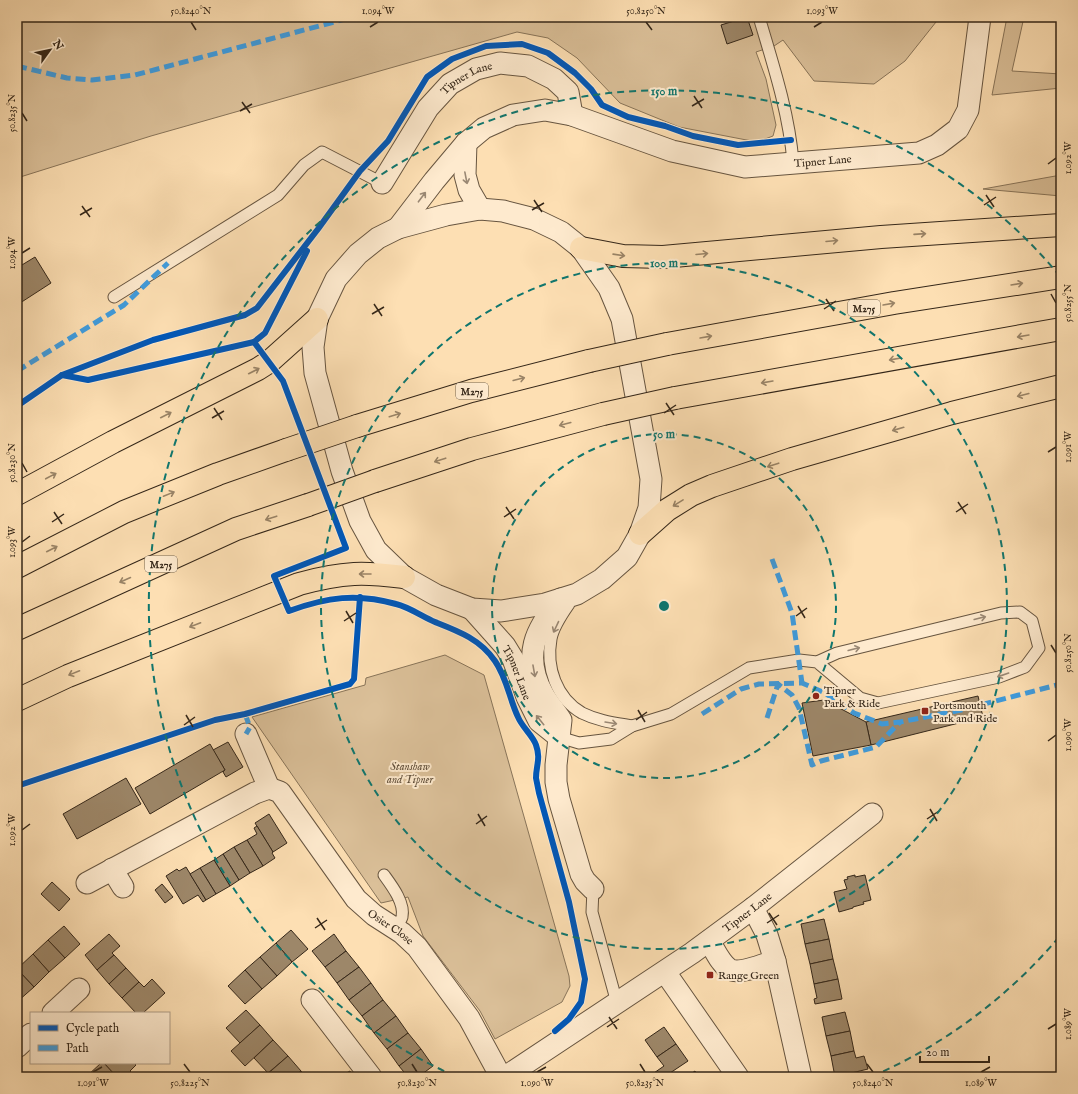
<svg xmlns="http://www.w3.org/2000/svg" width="1078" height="1094" font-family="'IM FELL English',serif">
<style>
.green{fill:#dbc099;stroke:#887459}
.building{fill:#9d8769;stroke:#352719}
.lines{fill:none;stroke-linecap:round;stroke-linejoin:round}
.service-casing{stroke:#675540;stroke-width:13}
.minor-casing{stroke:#675540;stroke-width:23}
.motorway-casing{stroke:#352719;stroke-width:24}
.service{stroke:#feeace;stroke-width:11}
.minor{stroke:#feeace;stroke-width:21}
.motorway{stroke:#fddfb3;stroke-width:22}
.motorway-bridge-casing{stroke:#352719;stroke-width:24;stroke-linecap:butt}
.motorway-bridge{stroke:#fddfb3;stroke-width:22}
.quiet{stroke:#3e9cdf;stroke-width:5;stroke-dasharray:10 5;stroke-linecap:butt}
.cycleway-casing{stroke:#feeace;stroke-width:8}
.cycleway{stroke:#0057b8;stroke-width:6}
.oneway{stroke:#9a8874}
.oneway2{stroke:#998366}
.ticks{fill:none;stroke:#352719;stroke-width:1.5}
.ring{fill:none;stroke:#0f766e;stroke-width:2;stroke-dasharray:7 5}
.poi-dot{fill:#8f2418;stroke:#feeace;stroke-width:1.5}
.labels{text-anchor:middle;stroke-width:4;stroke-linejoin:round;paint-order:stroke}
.shield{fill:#feeace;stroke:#71624f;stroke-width:1}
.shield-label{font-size:10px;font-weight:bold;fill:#352719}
.street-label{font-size:11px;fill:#352719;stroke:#feeace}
.poi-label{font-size:11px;fill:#352719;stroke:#feeace;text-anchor:start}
.park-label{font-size:11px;font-style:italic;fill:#5e4d39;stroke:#feeace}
.centre{fill:#0f766e;stroke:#feeace;stroke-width:2}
.ring-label{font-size:12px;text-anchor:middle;font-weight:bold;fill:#0f766e;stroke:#feeace;stroke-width:4;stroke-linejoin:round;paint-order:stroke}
.neatline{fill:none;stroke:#352719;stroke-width:1.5}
.ticks-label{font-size:10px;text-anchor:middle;fill:#352719}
</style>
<rect width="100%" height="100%" fill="#fddfb3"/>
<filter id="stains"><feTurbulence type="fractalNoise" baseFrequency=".005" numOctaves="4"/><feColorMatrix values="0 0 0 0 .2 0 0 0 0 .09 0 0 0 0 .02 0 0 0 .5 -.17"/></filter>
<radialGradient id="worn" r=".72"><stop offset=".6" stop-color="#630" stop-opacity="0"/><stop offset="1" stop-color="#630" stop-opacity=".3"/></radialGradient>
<!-- green -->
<g class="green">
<polygon points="17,17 940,17 905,61 874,84 814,81 783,40 774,46 756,52 766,79 776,125 773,136 757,142 679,127 620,103 577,58 548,38 517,32 151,136 17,178"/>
<polygon points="1007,17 1024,17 1012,71 1061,74 1061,88 992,95"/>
<polygon points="1061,175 1061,196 983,189"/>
<polygon points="445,655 484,675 569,976 570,986 562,1002 495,1039 480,1011 423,936 408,897 381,903 252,717 365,685 366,678"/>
</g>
<!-- building -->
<g class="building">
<polygon points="747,17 753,35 727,44 721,25"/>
<polygon points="35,257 51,283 17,305 17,268"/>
<polygon points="978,696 983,717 871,745 866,722"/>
<polygon points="824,700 866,722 871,745 813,756 802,703"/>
<polygon points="228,742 243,767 226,777 223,772 225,770 213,750"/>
<polygon points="210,744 225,770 150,814 135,788"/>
<polygon points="126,778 141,804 77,839 63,814"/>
<polygon points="269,814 287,843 273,852 255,823"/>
<polygon points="257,826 273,852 272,853 275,858 263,866 247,840 257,834 254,828"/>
<polygon points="247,840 263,866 250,873 234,847"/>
<polygon points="234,847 250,873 239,880 223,854"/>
<polygon points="223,854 239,880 230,886 214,860"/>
<polygon points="214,860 230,886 216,894 200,868"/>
<polygon points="186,867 206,900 203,902 198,895 183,904 166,876 177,869 179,871"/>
<polygon points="200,868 216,894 206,900 190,874"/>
<polygon points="855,875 855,877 865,875 871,900 863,902 864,904 853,907 853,908 839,912 834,892 847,889 844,880 848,879 847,877"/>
<polygon points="52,882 70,899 59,911 41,894"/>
<polygon points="162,884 173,897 165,903 155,890"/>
<polygon points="824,919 829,939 805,944 801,924"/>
<polygon points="64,926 80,944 65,958 48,940"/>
<polygon points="291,930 308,949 292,962 276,943"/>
<polygon points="109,934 120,946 112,953 114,955 97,970 85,955"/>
<polygon points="334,934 346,951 325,967 312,951"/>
<polygon points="829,939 833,959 810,964 805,944"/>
<polygon points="48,940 65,958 49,972 33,954"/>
<polygon points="276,943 292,962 277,976 260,957"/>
<polygon points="346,951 359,967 337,983 325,967"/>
<polygon points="33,954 49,972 34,987 17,969"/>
<polygon points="114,955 126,968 109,984 97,970"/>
<polygon points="260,957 277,976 262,989 245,970"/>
<polygon points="833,959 838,979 814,984 810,964"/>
<polygon points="359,967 371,983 349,1000 337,983"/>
<polygon points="126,968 139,982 122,998 109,984"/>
<polygon points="17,969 34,987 18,1001 17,999"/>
<polygon points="245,970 262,989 245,1004 228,986"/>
<polygon points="152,979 165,993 143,1013 136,1013 122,998 139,982 144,987"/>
<polygon points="838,979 842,999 815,1004 814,999 817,998 814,984"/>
<polygon points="371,983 383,1000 362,1016 349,1000"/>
<polygon points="383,1000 396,1016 374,1033 362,1016"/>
<polygon points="246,1010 260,1025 240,1043 226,1028"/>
<polygon points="845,1012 850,1031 826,1036 822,1017"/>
<polygon points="396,1016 408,1033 387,1049 374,1033"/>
<polygon points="260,1025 273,1040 245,1066 231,1051"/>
<polygon points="664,1027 676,1044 657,1057 645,1040"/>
<polygon points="850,1031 854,1051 831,1056 826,1036"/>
<polygon points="408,1033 421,1049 399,1066 387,1049"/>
<polygon points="273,1040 288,1056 268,1073 254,1058"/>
<polygon points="676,1044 688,1061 670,1073 672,1076 670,1077 652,1077 651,1075 664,1066 657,1057"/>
<polygon points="421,1049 433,1066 418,1077 408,1077 399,1066"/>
<polygon points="854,1051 856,1058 864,1056 868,1069 835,1077 831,1056"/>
<polygon points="288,1056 301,1071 294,1077 264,1077"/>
<polygon points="101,1063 104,1063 117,1077 88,1077 87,1076"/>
<polygon points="104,1063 134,1063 136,1065 130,1071 135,1076 133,1077 117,1077"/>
<polygon points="301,1071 307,1077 294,1077"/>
<polygon points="350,1071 353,1077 339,1077"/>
<polygon points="695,1071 698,1077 686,1077"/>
<polygon points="859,1072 860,1077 835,1077"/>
</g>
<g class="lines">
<!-- service casing -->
<g class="service-casing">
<g id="service">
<path d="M759,17C773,64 789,113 793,162"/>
<polyline points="114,297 278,195 304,165 322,152 382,183"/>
<path d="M569,604C562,614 553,627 551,639C546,667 556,698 582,713C598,721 615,723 632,726"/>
<polyline points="559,737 579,743 611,739 632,726 671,714 749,668 799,660 817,662 837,653 1001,613 1020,612 1032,621 1039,648 1025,667 999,677 878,703 860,698 817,662"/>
<path d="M384,875C392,886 405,903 402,917C401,921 397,925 395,928"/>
<polyline points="593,889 592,912 617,1003"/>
</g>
</g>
<!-- minor casing -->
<g class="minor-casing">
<g id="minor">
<polyline points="466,143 465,175 469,190 480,209"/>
<path id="s1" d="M382,183L428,108L450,84L476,69L500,63L528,66L554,79L568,92L572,115"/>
<polygon points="480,209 503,211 534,219 561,232 581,248 609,288 622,319 651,479 649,508 640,534 627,557 602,579 577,594 545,604 501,611 472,609 436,595 404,577 376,550 360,521 342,471 315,373 313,347 317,319 336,279 358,254 378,238 398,228 446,215"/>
<path id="s2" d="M398,228L434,181L466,143L484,128L513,115L545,110L572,115L672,151L745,167L919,153L937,145L958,129L968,110L980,17"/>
<path d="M561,599C535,629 522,656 543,694C548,703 555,711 561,720L556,765V782L559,799L581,874L585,881L593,889"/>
<path id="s3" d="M472,609L505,646L513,659L527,697L539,721L559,737"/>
<polyline points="246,734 269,788"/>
<polyline points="112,869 123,887"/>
<path id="s4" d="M87,883L255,793L269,788L280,792L356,899L374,915L402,933L417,947L469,1018L501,1077"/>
<polyline points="753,908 767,935 775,961 801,1077"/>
<path d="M709,941C715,950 720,963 729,969C739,975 764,964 775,961"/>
<polyline points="665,972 738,1077"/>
<polyline points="312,1000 371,1077"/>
<polyline points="53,1013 79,989"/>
<polyline points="17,1047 31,1034"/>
<path id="s5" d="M505,1077L692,953L753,908L872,814"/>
</g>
</g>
<!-- motorway casing -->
<g class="motorway-casing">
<g id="motorway">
<polyline points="581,248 623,256 663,257 881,237 1061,225"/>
<polyline points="667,344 894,303 1061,277"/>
<polyline points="675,398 1061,329"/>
<polyline points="357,426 471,391 589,361"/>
<polyline points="375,481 472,449 603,414"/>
<polyline points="17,494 113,442 258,369 269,362 317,319"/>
<polyline points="640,534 667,510 691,495 712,486 792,459 952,413 1061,386"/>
<polyline points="17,567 124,512 218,474 286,450"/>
<polyline points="17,629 236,529 308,505"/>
<path d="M17,700L68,676L299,584C317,579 335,575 354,574C371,573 387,575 404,577"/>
</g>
</g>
<!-- service -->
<use href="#service" class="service"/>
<!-- minor -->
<use href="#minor" class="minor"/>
<!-- motorway -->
<use href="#motorway" class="motorway"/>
<!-- motorway-bridge casing -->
<g class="motorway-bridge-casing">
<g id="motorway-bridge">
<polyline points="589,361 667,344"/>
<polyline points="603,414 675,398"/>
<polyline points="286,450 357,426"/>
<polyline points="308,505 375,481"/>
</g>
</g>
<!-- motorway-bridge -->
<use href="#motorway-bridge" class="motorway-bridge"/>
<!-- quiet -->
<g class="quiet">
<polyline points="17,66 67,78 92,80 135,75 353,17"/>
<polyline points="17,371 124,305 168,263"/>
<polyline points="772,559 792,613 802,683"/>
<polyline points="245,714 250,727 246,734"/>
<polyline points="702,714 741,689 759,684 802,683 825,693 854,713 882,724 900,722 961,710 1061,684"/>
<polyline points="767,718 778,684 792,695 799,708 812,765 821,761 876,747 900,722"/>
</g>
<!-- cycleway casing -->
<g class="cycleway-casing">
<g id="cycleway">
<path d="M254,342L283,381L346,548L274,576L289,611C327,597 357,593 396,604C409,607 423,617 435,622C458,631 480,639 495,661C507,678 509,698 518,717C522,727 533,736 536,745C541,759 536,765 536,778C537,783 538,788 539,793L569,902L585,979L581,1002L569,1019L555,1031"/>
<polyline points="62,375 88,380 254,342 265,333 307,251"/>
<polyline points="17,406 62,375 153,340 245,315 257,308 318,229 360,171 388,141 427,77 452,59 486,46 522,44 548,53 575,73 591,89 602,105 628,117 665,126 693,136 738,145 791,140"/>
<polyline points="17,786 215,720 245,714 350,684 354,679 360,597"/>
</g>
</g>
<!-- cycleway -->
<use href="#cycleway" class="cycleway"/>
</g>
<!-- one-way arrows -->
<defs><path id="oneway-shaft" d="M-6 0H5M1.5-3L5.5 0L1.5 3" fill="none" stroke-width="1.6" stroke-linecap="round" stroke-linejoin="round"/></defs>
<g class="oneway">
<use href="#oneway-shaft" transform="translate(466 178) rotate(79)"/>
<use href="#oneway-shaft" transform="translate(422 197) rotate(-53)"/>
<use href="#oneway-shaft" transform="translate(980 618) rotate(-14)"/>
<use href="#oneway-shaft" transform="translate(556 627) rotate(115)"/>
<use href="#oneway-shaft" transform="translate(854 649) rotate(-14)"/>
<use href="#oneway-shaft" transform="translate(534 671) rotate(80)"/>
<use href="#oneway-shaft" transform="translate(1003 675) rotate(161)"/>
<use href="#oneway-shaft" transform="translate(540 720) rotate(-129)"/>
<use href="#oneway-shaft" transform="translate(611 723) rotate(9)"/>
</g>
<g class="oneway2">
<use href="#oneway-shaft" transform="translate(920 234) rotate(-4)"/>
<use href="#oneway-shaft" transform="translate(832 241) rotate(-5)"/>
<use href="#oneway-shaft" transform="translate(702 254) rotate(-5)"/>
<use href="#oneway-shaft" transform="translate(619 255) rotate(8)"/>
<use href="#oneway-shaft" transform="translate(1017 284) rotate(-9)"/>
<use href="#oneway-shaft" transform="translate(889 304) rotate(-10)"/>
<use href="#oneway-shaft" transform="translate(1023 336) rotate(170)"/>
<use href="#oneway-shaft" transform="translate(706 337) rotate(-10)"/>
<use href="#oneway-shaft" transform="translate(895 359) rotate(170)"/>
<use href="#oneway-shaft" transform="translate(254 371) rotate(-27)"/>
<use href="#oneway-shaft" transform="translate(519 379) rotate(-14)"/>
<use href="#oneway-shaft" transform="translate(767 382) rotate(170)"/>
<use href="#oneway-shaft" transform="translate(1023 395) rotate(166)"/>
<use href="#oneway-shaft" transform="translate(166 415) rotate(-27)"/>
<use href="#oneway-shaft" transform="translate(395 415) rotate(-17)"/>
<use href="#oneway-shaft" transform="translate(565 424) rotate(165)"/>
<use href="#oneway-shaft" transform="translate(898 429) rotate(164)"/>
<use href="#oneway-shaft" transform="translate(440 460) rotate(162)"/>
<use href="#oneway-shaft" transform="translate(773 465) rotate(162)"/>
<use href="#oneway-shaft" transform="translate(51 476) rotate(-28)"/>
<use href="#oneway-shaft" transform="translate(169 494) rotate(-22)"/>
<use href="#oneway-shaft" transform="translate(678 503) rotate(148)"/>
<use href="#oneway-shaft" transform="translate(271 518) rotate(162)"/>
<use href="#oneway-shaft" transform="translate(52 549) rotate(-27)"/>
<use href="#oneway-shaft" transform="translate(365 574) rotate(-180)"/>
<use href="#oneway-shaft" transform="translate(125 580) rotate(156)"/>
<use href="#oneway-shaft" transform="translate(195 625) rotate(159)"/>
<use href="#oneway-shaft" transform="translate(74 673) rotate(158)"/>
</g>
<!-- ticks -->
<path class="ticks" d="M191,22L196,30M646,22L652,30M370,27L378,22M814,27L822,22M694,96L702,108M242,102L250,113M692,106L704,99M240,111L252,104M22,113L27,121M1048,164L1056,158M986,195L994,207M534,200L542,212M984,205L996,197M82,206L90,217M532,210L544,203M80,215L92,208M22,253L30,248M1051,294L1056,303M826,299L834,311M374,304L382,316M824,309L836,301M372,314L384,307M666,403L674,415M214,408L222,420M664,413L676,405M212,418L224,411M1048,452L1056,447M22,463L27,472M958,502L966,514M506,507L514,519M54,512L62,524M956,512L968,504M504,517L516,509M52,522L64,514M22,542L30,536M798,606L805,618M346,611L353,623M796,616L807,608M344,621L356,613M1051,645L1056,653M638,710L645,722M186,715L193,727M636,720L647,712M184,725L195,717M1048,741L1056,735M930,809L937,821M478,814L485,826M927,819L939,811M476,824L487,816M22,830L30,824M769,913L777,925M317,918L325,930M767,923L779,915M315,928L327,920M609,1017L617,1029M607,1027L619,1019M1048,1029L1056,1024M184,1064L190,1072M412,1064L417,1072M640,1064L645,1072M867,1064L873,1072M93,1072L102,1067M537,1072L546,1067M981,1072L990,1067"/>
<!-- distance rings -->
<g class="ring">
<circle cx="664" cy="606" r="172"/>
<circle cx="664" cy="606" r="343"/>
<path d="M1059 937A515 515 0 0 1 873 1076M455 1076A515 515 0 1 1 1059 275"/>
</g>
<!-- markers -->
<g class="poi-dot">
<circle cx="816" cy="696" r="4"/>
<rect x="921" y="707" width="8" height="8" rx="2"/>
<rect x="706" y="971" width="8" height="8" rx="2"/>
</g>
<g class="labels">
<!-- shield labels -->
<g class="shield">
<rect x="848" y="300" width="32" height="16" rx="3"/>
<rect x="456" y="383" width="32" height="16" rx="3"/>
<rect x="145" y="556" width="32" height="16" rx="3"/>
</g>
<g class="shield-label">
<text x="864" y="312">M275</text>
<text x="472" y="395">M275</text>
<text x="161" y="568">M275</text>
</g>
<!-- street labels -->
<g class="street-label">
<text dy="4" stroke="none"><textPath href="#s1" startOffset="138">Tipner Lane</textPath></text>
<text dy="4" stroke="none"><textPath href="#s2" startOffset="483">Tipner Lane</textPath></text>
<text dy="4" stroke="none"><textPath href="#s3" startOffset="79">Tipner Lane</textPath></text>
<text dy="4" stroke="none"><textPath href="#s5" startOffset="293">Tipner Lane</textPath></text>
<text dy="4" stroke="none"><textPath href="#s4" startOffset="393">Osier Close</textPath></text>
</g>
<!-- poi labels -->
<g class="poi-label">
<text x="824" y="694">Tipner<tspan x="824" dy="13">Park &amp; Ride</tspan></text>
<text x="933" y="709">Portsmouth<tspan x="933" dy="13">Park and Ride</tspan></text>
<text x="718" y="979">Range Green</text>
</g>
<!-- park labels -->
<g class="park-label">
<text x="410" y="770">Stanshaw<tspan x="410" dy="13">and Tipner</tspan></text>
</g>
</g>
<circle cx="664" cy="606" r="6" class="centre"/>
<g class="ring-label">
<text x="664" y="95">150 m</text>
<text x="664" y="267">100 m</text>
<text x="664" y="438">50 m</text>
</g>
<!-- margin -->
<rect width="1078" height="1094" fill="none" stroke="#fddfb3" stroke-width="44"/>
<!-- legend -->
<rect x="30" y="1012" width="140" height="52" fill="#feeace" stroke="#ae9c86"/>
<rect x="38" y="1025" width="20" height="6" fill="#0057b8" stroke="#ae9c86"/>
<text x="66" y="1032" font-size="12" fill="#352719">Cycle path</text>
<rect x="38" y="1045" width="20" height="6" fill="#3e9cdf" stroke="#ae9c86"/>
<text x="66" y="1052" font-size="12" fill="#352719">Path</text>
<!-- north arrow -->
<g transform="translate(50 50) rotate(57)" stroke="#feeace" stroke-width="3" paint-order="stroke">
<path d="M0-3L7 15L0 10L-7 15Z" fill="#352719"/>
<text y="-6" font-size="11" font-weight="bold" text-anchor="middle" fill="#352719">N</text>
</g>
<!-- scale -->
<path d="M920 1056v6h69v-6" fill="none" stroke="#352719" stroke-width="2"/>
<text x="926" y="1056" font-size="12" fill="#352719" stroke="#feeace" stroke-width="3" paint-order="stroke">20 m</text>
<rect x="22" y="22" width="1034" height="1050" class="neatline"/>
<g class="ticks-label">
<text x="191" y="14">50.8240°N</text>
<text x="378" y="14">1.094°W</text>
<text x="646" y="14">50.8250°N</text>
<text x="822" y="14">1.093°W</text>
<text transform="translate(11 113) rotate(-90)" y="4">50.8235°N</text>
<text transform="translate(1067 158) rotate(-90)" y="4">1.092°W</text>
<text transform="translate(11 253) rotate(-90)" y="4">1.094°W</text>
<text transform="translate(1067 303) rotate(-90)" y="4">50.8255°N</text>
<text transform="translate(1067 447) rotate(-90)" y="4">1.091°W</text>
<text transform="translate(11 463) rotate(-90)" y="4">50.8230°N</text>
<text transform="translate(11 542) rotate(-90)" y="4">1.093°W</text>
<text transform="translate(1067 653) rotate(-90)" y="4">50.8250°N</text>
<text transform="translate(1067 735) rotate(-90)" y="4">1.090°W</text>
<text transform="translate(11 830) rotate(-90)" y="4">1.092°W</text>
<text transform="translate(1067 1024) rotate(-90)" y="4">1.089°W</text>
<text x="93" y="1086">1.091°W</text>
<text x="190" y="1086">50.8225°N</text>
<text x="417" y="1086">50.8230°N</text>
<text x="537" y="1086">1.090°W</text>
<text x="645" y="1086">50.8235°N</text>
<text x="873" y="1086">50.8240°N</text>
<text x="981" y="1086">1.089°W</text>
</g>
<rect width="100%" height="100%" filter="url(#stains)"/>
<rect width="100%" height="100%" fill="url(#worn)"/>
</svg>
